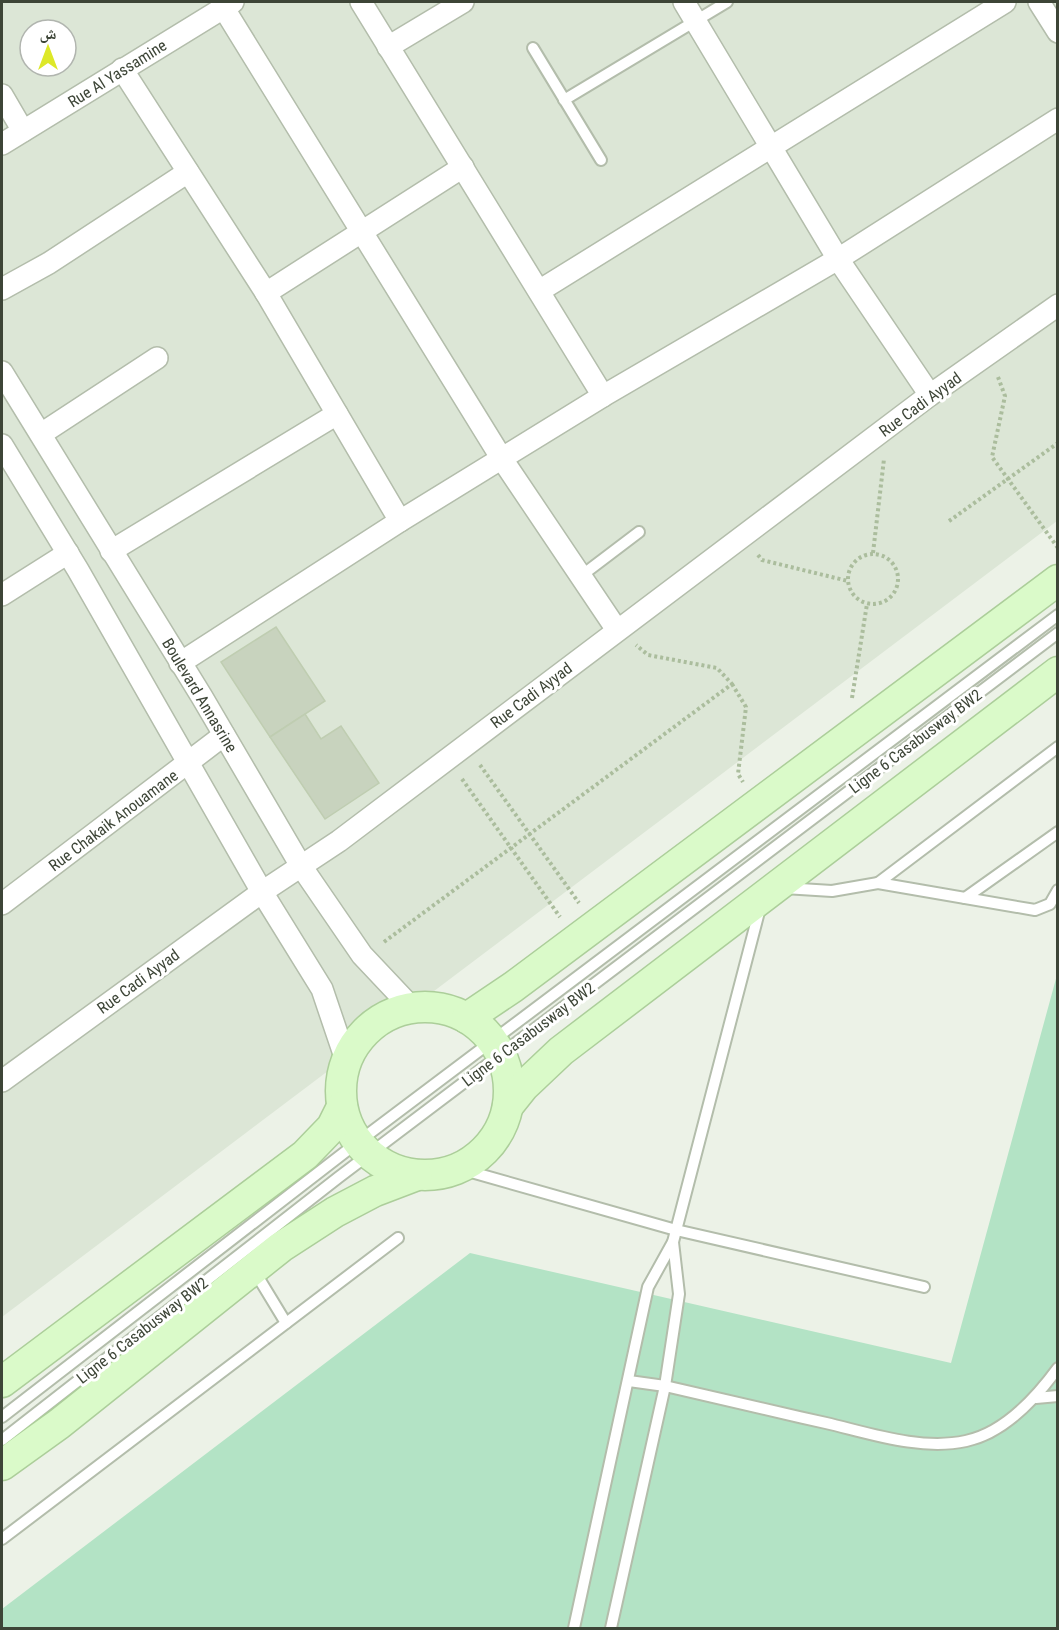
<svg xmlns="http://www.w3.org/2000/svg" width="1059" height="1630" font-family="'Roboto Condensed','Noto Naskh Arabic',sans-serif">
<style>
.residential{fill:#dce6d6;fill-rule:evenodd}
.green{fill:#b3e3c5}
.building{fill:#c8d3be;stroke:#bfcdb1;stroke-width:1.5}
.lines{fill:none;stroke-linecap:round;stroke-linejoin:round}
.lane-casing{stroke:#b3bdab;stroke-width:14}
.street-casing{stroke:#b3bdab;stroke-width:24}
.secondary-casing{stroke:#acce9a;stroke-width:33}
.path{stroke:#abbd9d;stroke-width:4;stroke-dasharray:3 3;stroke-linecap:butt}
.lane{stroke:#fff;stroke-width:10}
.street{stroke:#fff;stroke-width:21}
.secondary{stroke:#dafac9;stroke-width:30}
.labels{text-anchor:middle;stroke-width:6;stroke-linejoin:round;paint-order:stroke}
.street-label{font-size:16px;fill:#3d4537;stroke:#fff}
</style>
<rect width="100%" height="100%" fill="#ecf2e7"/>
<!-- residential -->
<path class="residential" d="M2,2H1057V521L2,1317ZM30,30H66V66H30Z"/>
<!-- green -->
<polygon class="green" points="1057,975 1057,1628 2,1628 2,1609 470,1253 951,1363"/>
<!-- building -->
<g class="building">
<polygon points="276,627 325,701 270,737 221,662"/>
<polygon points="305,714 321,739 341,726 379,783 325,819 270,737"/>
</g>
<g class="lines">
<!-- lane casing -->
<g class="lane-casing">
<g id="lane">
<polyline points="533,48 601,160"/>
<polyline points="564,100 727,2"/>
<polyline points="581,576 639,532"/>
<polyline points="878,883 1058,747"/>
<polyline points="784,888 832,891 878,883 1035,910 1050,904 1058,890"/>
<polyline points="965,898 1058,832"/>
<polyline points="457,1168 676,1230 924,1287"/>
<polyline points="255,1272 286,1323"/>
<path d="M629,1381L665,1386C718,1398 772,1411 826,1423C869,1433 921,1451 966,1441C1004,1433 1036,1398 1058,1368"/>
<polyline points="1036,1398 1058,1396"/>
<polyline points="2,1417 358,1142 1058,615"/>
<polyline points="2,1440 339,1177 1058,633"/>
<polyline points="2,1539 398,1238"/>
<polyline points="574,1628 648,1287 673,1242 760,908"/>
<polyline points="611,1628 665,1386 679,1294 673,1242"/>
</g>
</g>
<!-- street casing -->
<g class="street-casing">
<g id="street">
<polyline points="361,2 603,396"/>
<polyline points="684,2 838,259 930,395"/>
<polyline points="1039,2 1058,32"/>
<polyline points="223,7 502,459 617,630"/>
<polyline points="388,47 463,2"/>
<polyline points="122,69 266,293 400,521"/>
<polyline points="2,95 23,131"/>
<polyline points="2,144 233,2"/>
<polyline points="2,289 49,263 188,172"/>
<polyline points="539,291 1005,2"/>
<polyline points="266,293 463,167"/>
<polyline points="2,372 202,697 301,866 362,955 412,1008"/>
<polyline points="41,434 157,358"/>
<polyline points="2,445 78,570 262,892 322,989 346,1060"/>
<polyline points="111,551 337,414"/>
<polyline points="2,595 68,553"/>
<polyline points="180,663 400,521 603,396 838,259 1058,119"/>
<polyline points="2,904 224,735"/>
<polyline points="2,1081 262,892 339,841 930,395 1058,305"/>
</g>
</g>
<!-- secondary casing -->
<g class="secondary-casing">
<g id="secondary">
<circle cx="425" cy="1091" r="84"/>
<polyline points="467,1018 513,987 1058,580"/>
<polyline points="508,1106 524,1086 561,1051 1058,672"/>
<polyline points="2,1382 305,1155 332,1127 342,1107"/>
<polyline points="2,1465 59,1424 281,1247 335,1212 375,1191 417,1175"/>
</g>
</g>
<!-- path -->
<g class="path">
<polyline points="998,377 1005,396 992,457 1058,548"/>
<polyline points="949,521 1058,443"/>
<polyline points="873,553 884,459"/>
<circle cx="873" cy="579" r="25"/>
<polyline points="758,555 762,560 848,581"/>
<polyline points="732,684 746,707 738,774 743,782"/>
<polyline points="852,698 867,604"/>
<polyline points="480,765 579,903"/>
<polyline points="462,779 560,917"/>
<polyline points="384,942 732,684 717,668 648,655 636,645"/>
</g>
<!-- lane -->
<use href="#lane" class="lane"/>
<!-- street -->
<use href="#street" class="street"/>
<!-- secondary -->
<use href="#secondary" class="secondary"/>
</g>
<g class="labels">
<!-- street labels -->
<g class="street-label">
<text transform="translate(117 73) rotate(-32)" y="6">Rue Al Yassamine</text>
<text transform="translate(920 404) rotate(-36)" y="6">Rue Cadi Ayyad</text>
<text transform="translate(200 695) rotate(59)" y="6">Boulevard Annasrine</text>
<text transform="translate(531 695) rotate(-37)" y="6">Rue Cadi Ayyad</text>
<text transform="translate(915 741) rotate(-37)" y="6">Ligne 6 Casabusway BW2</text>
<text transform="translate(113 820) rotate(-37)" y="6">Rue Chakaik Anouamane</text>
<text transform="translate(138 981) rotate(-36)" y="6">Rue Cadi Ayyad</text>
<text transform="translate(528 1034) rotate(-37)" y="6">Ligne 6 Casabusway BW2</text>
<text transform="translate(142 1330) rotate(-38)" y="6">Ligne 6 Casabusway BW2</text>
</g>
</g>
<!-- border -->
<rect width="1059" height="1630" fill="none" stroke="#3d4537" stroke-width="6"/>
<!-- north arrow -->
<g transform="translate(48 48)"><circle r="28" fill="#ffffff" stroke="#b1b5af" stroke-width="1.5"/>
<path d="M0-4.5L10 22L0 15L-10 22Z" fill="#dde828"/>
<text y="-9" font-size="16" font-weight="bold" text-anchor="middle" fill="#3d4537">ش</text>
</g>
</svg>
